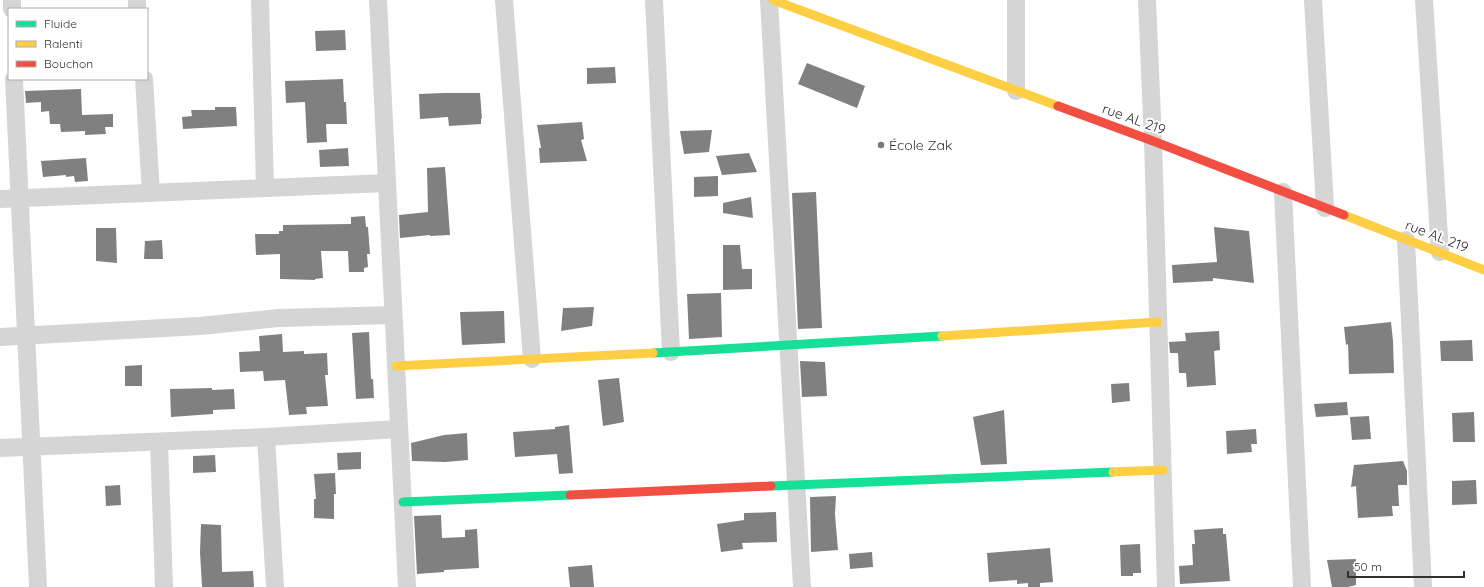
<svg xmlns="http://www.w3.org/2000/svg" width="1484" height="587" font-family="Quicksand,sans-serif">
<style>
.building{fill:#808080}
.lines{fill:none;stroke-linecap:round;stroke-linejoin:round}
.street{stroke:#d5d5d5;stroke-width:18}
.fast{stroke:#16e098;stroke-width:9}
.slow{stroke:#ffcf43;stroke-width:9}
.jam{stroke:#f24e42;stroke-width:9}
.poi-dot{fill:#797979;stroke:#fff;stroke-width:1.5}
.labels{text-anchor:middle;stroke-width:4;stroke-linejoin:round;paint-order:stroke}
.street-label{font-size:14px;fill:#313131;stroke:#fff}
.poi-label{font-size:14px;fill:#313131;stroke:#fff;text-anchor:start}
</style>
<rect width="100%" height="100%" fill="#fff"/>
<!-- building -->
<g class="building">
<polygon points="345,30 346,50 316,51 315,31"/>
<polygon points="807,63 865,86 857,108 798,84"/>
<polygon points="615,67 616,83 587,84 587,68"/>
<polygon points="343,79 344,102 346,102 347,124 326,124 327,142 307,143 305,102 286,103 285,81"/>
<polygon points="81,89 82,115 113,114 113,127 105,127 106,134 85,135 85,131 61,132 60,124 50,124 49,111 41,112 41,102 26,103 25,91"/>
<polygon points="444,93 480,93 482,119 481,118 481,124 449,126 448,117 420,119 419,94"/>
<polygon points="215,107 236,107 237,126 183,129 182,117 192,116 191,110 215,110"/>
<polygon points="582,122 584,139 581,140 587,161 540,163 539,148 541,148 537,125"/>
<polygon points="712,130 709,152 684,154 680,131"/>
<polygon points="348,148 349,166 320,167 319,150"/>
<polygon points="749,153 757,172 722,175 716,156"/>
<polygon points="86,158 88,181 75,182 74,176 66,177 66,175 43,177 41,161"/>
<polygon points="445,167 450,235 430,236 430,235 400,238 399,215 428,212 427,168"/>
<polygon points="718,176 718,196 694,197 694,177"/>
<polygon points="816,192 822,328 798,329 792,193"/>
<polygon points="751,197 753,218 723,213 723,203"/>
<polygon points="365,216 366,227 368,227 370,254 367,254 368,267 364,268 364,272 349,272 348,251 321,251 323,278 315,279 315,280 280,279 280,254 256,255 255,234 279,234 279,231 283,231 283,225 351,224 351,217"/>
<polygon points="1214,227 1249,231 1254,283 1213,278 1213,281 1173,283 1172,265 1217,262"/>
<polygon points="96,228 116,228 117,263 96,261"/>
<polygon points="162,240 163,259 144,259 145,241"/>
<polygon points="723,245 740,245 742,269 752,269 752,289 723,290"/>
<polygon points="721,293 722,337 689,339 687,294"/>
<polygon points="594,307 592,326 561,331 563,308"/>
<polygon points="504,311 505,343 462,345 460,312"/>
<polygon points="1391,322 1393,341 1394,373 1349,374 1348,344 1346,345 1344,327"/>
<polygon points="1219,331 1220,350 1214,351 1216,385 1187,387 1186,373 1179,373 1178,353 1170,353 1169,342 1186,341 1185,333"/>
<polygon points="369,332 371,379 373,379 374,398 356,399 352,333"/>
<polygon points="282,334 283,352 304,351 304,354 327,353 328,375 325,375 328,406 306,407 307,414 289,415 285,380 264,381 263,371 240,372 239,352 260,351 259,336"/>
<polygon points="1472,340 1473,361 1441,361 1440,341"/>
<polygon points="800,361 825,362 827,396 802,397"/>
<polygon points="142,365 142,386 125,386 125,366"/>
<polygon points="619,378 624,422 603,426 598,380"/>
<polygon points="1129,383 1130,401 1112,403 1111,384"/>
<polygon points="212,388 212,390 234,389 235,409 213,410 213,414 171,417 170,389"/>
<polygon points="1347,402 1348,415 1316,417 1314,404"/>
<polygon points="1004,410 1007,464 981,465 973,417"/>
<polygon points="1474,412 1475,442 1453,442 1452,413"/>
<polygon points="1369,416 1371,439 1352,440 1350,417"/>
<polygon points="569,425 573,473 559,474 557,454 515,457 513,432 555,429 555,427"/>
<polygon points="1256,429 1257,444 1251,444 1252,452 1227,454 1226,431"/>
<polygon points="467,433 468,460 445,462 412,461 411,443 444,435"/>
<polygon points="361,452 361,469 338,470 337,453"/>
<polygon points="215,455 216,472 193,473 193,456"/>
<polygon points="1403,461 1407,471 1407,485 1398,485 1399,506 1392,506 1393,516 1358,518 1356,486 1351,487 1354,465"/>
<polygon points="335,473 336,494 334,494 334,519 314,518 314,499 316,499 314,474"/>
<polygon points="1476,480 1477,504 1452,505 1452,481"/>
<polygon points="120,485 121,505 106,506 105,486"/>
<polygon points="836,496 835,514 838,550 811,552 810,497"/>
<polygon points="776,512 777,542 742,543 743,549 721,552 717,524 744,520 744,513"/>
<polygon points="441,515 442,538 465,537 465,530 477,529 479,568 444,570 444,572 417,574 414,516"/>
<polygon points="201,524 221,525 222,572 253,571 254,587 202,587 200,552"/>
<polygon points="1223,528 1223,534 1226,534 1230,581 1180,584 1179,566 1193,565 1192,544 1195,544 1194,530"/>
<polygon points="1140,544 1141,573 1133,573 1133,576 1121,576 1120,545"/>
<polygon points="1050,548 1053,582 1040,583 1040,587 1028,587 1028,583 1017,584 1017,580 989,582 987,553"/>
<polygon points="872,552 873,567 850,569 849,554"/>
<polygon points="1356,559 1356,585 1348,587 1332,587 1327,560"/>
<polygon points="592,565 594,587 570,587 568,567"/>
</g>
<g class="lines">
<!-- street -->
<g class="street">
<polyline points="12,0 12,9"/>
<polyline points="137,0 137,9"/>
<polyline points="260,0 265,188"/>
<polyline points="378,0 407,587"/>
<polyline points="504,0 532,359"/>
<polyline points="654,0 671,352"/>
<polyline points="769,0 802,587"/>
<polyline points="1016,0 1016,91"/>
<polyline points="1147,0 1153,141 1166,587"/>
<polyline points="1313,0 1325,208"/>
<polyline points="1424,0 1440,252"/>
<polyline points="14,79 38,587"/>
<polyline points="144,79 151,193"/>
<polyline points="1283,192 1302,587"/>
<polyline points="0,199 387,183"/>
<polyline points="1406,240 1423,587"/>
<polyline points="0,337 200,326 279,318 393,315"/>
<polyline points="266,437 275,587"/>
<polyline points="159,442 164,587"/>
<polyline points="0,448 266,437 398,429"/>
</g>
<!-- fast -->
<g class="fast">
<polyline points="653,353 942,336"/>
<polyline points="771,486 1113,472"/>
<polyline points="403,502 570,495"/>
</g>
<!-- slow -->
<g class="slow">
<polyline points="773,0 1058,106"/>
<polyline points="1344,215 1484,270"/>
<polyline points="942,336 1158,322"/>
<polyline points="396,366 653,353"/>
<polyline points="1113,472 1163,470"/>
</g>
<!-- jam -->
<g class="jam">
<polyline points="1058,106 1153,141 1344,215"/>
<polyline points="570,495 771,486"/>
</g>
</g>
<!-- markers -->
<circle class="poi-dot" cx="881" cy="145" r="4"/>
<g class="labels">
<!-- street labels -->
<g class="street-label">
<text transform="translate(1134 119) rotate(20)" y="5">rue AL 219</text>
<text transform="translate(1437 236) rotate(21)" y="5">rue AL 219</text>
</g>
<!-- poi labels -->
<g class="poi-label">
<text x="889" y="150">École Zak</text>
</g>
</g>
<!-- legend -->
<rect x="8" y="8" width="140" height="72" fill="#ffffff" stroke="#adadad"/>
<rect x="16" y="21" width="20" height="6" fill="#16e098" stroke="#adadad"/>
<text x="44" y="28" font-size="12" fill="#313131">Fluide</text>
<rect x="16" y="41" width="20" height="6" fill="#ffcf43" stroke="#adadad"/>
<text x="44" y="48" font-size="12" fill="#313131">Ralenti</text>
<rect x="16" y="61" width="20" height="6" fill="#f24e42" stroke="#adadad"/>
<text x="44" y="68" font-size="12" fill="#313131">Bouchon</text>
<!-- scale -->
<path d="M1348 571v6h116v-6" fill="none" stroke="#313131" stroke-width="2"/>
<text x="1354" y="571" font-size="12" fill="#313131" stroke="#ffffff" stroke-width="3" paint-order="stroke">50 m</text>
</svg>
